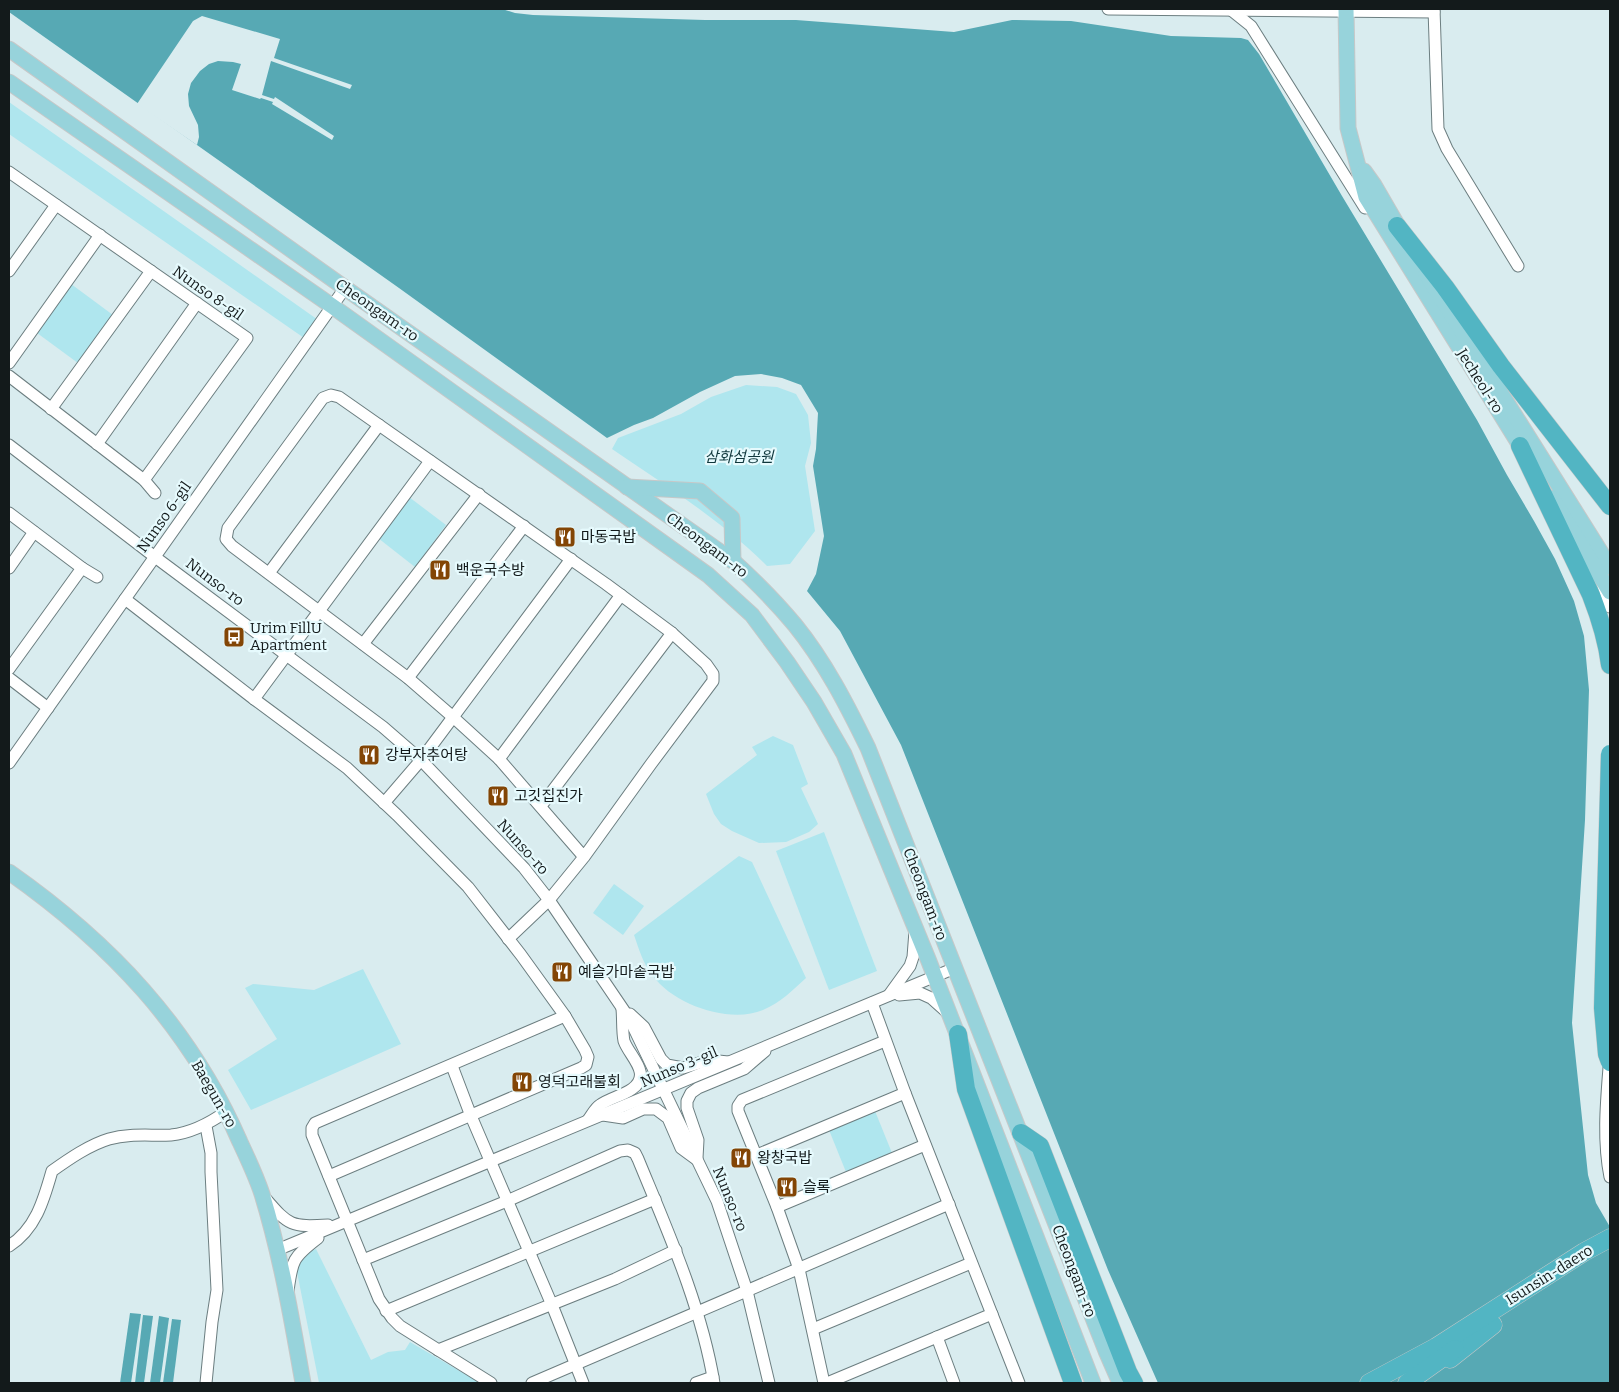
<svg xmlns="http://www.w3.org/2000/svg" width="1619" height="1392" font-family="Bitter,'Noto Sans KR',serif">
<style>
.green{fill:#afe6ee}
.water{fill:#57a9b4}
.pier{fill:#d9ecef}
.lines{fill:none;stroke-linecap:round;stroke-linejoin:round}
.minor-casing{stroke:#6c7e80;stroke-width:13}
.major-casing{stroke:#c6c8c8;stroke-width:17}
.highway-casing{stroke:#c6c8c8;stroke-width:19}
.minor{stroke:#fff;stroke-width:11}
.major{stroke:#97d3db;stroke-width:15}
.highway{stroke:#52b5c3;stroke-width:18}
.highway-bridge-casing{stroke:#c6c8c8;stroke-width:19;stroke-linecap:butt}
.highway-bridge{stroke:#52b5c3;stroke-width:18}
.labels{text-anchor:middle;stroke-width:4.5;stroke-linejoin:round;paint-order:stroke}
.street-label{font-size:15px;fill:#131a1b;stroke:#e6fafd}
.park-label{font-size:15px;font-style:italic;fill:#0f373c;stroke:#e6fafd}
.poi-label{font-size:15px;fill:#131a1b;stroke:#e6fafd;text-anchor:start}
</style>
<rect width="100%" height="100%" fill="#d9ecef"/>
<!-- green -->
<g class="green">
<polygon points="9,102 321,322 307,340 9,134"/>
<polygon points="67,281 117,318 82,366 33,330"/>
<path d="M746,385L777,387L796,394L808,415L811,443L805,466L815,531L790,564L767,566C721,520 665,485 612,449L618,438L681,414L711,397Z"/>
<polygon points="409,497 446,525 415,567 378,538"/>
<polygon points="773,736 793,745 808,784 801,788 818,824 809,832 786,842 759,843 732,831 721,824 714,814 706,794 757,755 752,747"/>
<polygon points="824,832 877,971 829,990 776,851"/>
<path d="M739,856L752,862L806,978C793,990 780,1003 763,1010C730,1024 674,1005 653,976C643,964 639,949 634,935Z"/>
<polygon points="614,884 644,906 623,935 593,913"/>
<polygon points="363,969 401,1044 251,1110 228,1070 277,1039 245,988 253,984 314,990"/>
<polygon points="875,1111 892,1153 846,1172 829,1130"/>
<polygon points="316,1249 371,1360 388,1352 405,1350 410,1342 480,1383 319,1383 296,1267 308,1252"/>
</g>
<!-- water -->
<g class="water">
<polygon points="9,9 502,9 515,13 533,15 705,20 796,20 954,32 1012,20 1071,21 1171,36 1241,38 1248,40 1259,54 1342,196 1477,420 1507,475 1534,521 1555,559 1574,601 1584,636 1589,690 1585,820 1572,1023 1588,1175 1596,1203 1610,1227 1610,1383 1158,1383 1108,1270 901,745 840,631 807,591 816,574 824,536 813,466 816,449 818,413 801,385 782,378 761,374 735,376 700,392 653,418 634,425 607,438 399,288 9,12"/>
<polygon points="130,1313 141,1314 131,1383 120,1383"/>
<polygon points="143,1315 153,1316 144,1383 135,1383"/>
<polygon points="159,1316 169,1318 160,1383 150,1383"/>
<polygon points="172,1319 181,1320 173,1383 163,1383"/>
</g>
<!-- pier -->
<polygon class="pier" points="202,16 280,39 274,58 352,85 350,89 271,61 262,95 274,99 275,97 334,136 332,140 272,104 273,102 261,98 260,99 232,90 241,64 233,62 218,61 209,64 200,71 191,83 188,94 189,106 198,125 199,137 197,145 137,104 193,21"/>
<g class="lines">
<!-- minor casing -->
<g class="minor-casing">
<g id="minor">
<polyline points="1108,9 1434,12"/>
<polyline points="1434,9 1438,129 1447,149 1518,266"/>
<polyline points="1231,10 1251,26 1365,208"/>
<polyline points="9,172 247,338 144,480"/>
<polyline points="9,271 56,205"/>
<polyline points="9,363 100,235"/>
<polyline points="9,376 144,480 155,493"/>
<polyline points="51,409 151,271"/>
<polyline points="97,444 197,303"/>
<polyline points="9,445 155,557 383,727 421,760 524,868 549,900 629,1018 717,1201 747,1291 769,1383"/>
<polyline points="9,513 82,568 9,669"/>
<polyline points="9,568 34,532"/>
<polyline points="82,568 97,577"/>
<polyline points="269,573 379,425"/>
<polyline points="1603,585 1610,607"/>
<polyline points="125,599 254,699 347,768 397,815 468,887 521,955 565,1016 585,1050 588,1057 586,1065 581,1068 329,1176"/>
<polyline points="363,644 479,494"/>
<polyline points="9,678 48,708"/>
<polyline points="408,678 524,526"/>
<polyline points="254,699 430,461"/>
<polyline points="499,759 621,595"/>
<polyline points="9,763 345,288"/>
<polyline points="384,803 421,760 571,559"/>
<polyline points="541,806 672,633"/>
<polyline points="508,939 549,900 584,857 651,764 713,681 713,674 706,664 672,633 606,584 339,397 331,395 323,398 228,528 226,539 232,546 408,678 453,717 499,759 584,857"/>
<polyline points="889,995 910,966 913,957 915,931"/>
<polyline points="899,995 920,993 931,998 949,1014"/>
<polyline points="872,1003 905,1093 1019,1383"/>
<polyline points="630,1014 644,1027 661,1059 667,1065 683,1068 709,1060 728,1062"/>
<path d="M1610,1055C1607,1095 1602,1137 1610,1177"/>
<polyline points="452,1066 471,1116 552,1305 583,1383"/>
<polyline points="603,1115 623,1118 643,1109 656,1109 668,1118 681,1148 696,1159"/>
<path d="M588,1120C592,1115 595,1108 600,1105C610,1098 622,1096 632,1089C653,1074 629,1056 624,1041C622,1031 623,1019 622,1009"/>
<polyline points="206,1126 211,1153 211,1172 217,1290 212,1322 206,1383"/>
<polyline points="757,1155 905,1093"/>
<polyline points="697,1158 698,1140 687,1108 687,1101 691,1093 698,1088 744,1069 765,1051"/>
<path d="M265,1198C289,1226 291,1227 328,1225L329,1227"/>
<polyline points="777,1207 925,1145"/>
<path d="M9,1246C36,1229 44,1199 52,1171C69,1159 89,1145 109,1139C130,1133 150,1136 171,1135C192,1133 210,1123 227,1111"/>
<polyline points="277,1250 955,968"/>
<path d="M363,1260L507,1201L620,1151L628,1150L635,1153L638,1159C668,1232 701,1305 714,1383"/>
<path d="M288,1291C292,1260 293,1257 318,1238"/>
<polyline points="386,1311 655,1199"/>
<polyline points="813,1329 971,1263"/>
<polyline points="937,1337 954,1383"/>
<polyline points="438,1350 615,1279 676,1250"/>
<polyline points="491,1383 400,1326 392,1318 379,1299 312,1135 312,1128 315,1123 565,1016"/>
<polyline points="532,1383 949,1204"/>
<polyline points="696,1383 713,1377"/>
<polyline points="824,1383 799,1269 777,1207 738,1111 738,1106 742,1100 885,1041"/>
<polyline points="827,1383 992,1314"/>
</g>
</g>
<!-- major casing -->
<g class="major-casing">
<g id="major">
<polyline points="1346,9 1348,128 1366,197 1526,455"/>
<path d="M9,49L345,288L733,561C755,581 776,602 795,625C825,662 847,705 868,748L1106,1351L1120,1383"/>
<polyline points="9,82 332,306 708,575 752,615 787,662 814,702 844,754 928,959 1093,1383"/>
<polyline points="1364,171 1374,185 1403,235"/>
<polyline points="1426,274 1610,567"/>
<polyline points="627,487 700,491 732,518 733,561"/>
<polyline points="1552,498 1610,592"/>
<path d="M9,872C110,943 190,1027 240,1142C248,1159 256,1176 262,1194C281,1256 292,1320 303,1383"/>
</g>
</g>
<!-- highway casing -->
<g class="highway-casing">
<g id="highway">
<polyline points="1397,226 1445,287 1501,366 1610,506"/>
<path d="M1520,446L1591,595C1600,618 1607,640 1610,665"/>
<polyline points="958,1034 966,1089 1073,1383"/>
<polyline points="1021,1133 1040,1146 1128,1372 1134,1383"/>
<polyline points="1450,1359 1493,1325"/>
<polyline points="1369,1383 1436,1347 1584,1252 1610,1238"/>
<polyline points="1407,1383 1455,1349"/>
</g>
</g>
<!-- minor -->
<use href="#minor" class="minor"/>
<!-- major -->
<use href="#major" class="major"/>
<!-- highway -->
<use href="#highway" class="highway"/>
<!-- highway-bridge casing -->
<g class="highway-bridge-casing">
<polyline id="highway-bridge" points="1610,754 1603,1008 1607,1054 1610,1062"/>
</g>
<!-- highway-bridge -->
<use href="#highway-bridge" class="highway-bridge"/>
</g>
<!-- icons -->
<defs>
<g id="restaurant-square" transform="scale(1.125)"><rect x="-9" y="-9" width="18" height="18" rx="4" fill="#834505" stroke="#e6fafd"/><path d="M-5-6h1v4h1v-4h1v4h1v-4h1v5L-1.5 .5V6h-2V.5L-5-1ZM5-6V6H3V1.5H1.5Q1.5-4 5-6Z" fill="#fff"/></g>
<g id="bus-square" transform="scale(1.125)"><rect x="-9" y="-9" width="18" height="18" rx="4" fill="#834505" stroke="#e6fafd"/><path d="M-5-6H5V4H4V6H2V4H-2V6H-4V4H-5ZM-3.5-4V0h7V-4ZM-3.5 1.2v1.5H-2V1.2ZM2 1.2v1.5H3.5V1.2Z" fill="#fff"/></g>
</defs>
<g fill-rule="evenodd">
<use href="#restaurant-square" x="565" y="537"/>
<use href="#restaurant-square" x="440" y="570"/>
<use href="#bus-square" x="234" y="637"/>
<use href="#restaurant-square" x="369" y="755"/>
<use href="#restaurant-square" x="498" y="796"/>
<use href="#restaurant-square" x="562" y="972"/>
<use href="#restaurant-square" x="522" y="1082"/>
<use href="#restaurant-square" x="741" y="1158"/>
<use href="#restaurant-square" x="787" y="1187"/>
</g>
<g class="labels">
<!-- street labels -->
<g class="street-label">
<text transform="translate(208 293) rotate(35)" y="5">Nunso 8-gil</text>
<text transform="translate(377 310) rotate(35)" y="5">Cheongam-ro</text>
<text transform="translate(1480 381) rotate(58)" y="5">Jecheol-ro</text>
<text transform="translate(164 517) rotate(-55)" y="5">Nunso 6-gil</text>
<text transform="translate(707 545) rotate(37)" y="5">Cheongam-ro</text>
<text transform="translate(215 582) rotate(37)" y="5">Nunso-ro</text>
<text transform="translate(523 847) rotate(48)" y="5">Nunso-ro</text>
<text transform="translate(925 894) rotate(69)" y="5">Cheongam-ro</text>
<text transform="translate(679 1067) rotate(-23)" y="5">Nunso 3-gil</text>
<text transform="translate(214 1094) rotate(60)" y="5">Baegun-ro</text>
<text transform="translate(730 1199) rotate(68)" y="5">Nunso-ro</text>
<text transform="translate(1074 1271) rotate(69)" y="5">Cheongam-ro</text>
<text transform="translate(1549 1275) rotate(-32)" y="5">Isunsin-daero</text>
</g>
<!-- park labels -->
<g class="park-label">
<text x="739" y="462">삼화섬공원</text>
</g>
<!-- poi labels -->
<g class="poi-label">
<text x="581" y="542">마동국밥</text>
<text x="456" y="575">백운국수방</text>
<text x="250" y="633">Urim FillU<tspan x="250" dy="17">Apartment</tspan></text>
<text x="385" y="760">강부자추어탕</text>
<text x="514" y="801">고깃집진가</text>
<text x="578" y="977">예슬가마솥국밥</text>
<text x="538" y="1087">영덕고래불회</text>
<text x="757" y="1163">왕창국밥</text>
<text x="803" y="1192">슬록</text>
</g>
</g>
<!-- border -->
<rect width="1619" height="1392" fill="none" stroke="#131a1b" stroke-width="20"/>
</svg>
